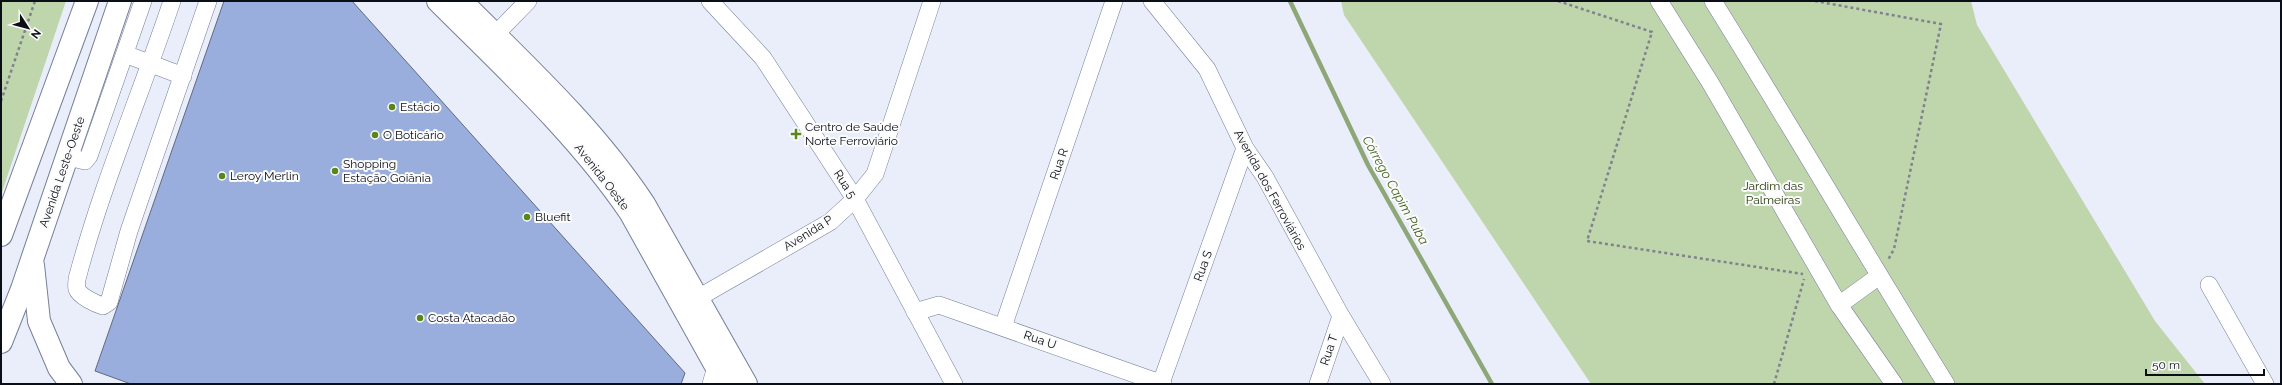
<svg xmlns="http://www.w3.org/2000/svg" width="2282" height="385" font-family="Raleway,sans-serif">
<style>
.green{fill:#bfd5ac}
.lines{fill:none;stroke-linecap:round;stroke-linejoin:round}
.stream{stroke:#8ea778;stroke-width:4.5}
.building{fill:#9aaedd;stroke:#5f6981}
.minor-casing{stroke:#757f98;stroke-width:18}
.major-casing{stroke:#757f98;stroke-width:24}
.path{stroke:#7f838e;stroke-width:2.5;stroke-dasharray:3 3;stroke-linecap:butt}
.minor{stroke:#fff;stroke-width:17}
.major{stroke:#fff;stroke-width:22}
.poi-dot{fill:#588719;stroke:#fbfbfb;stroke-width:1.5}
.labels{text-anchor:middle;stroke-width:4;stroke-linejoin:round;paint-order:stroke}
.poi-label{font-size:12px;fill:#0a0e17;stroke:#fbfbfb;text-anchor:start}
.street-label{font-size:12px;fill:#0a0e17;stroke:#fbfbfb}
.park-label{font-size:12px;fill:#1e3400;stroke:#fbfbfb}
.water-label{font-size:13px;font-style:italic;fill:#3f5f1a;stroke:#fbfbfb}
</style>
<rect width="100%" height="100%" fill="#e9eefa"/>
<!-- green -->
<g class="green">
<polygon points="1,1 66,1 1,195"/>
<polygon points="1341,1 1971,1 1977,25 2155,321 2205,384 1591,384 1344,15"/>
</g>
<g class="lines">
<!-- stream -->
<polyline class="stream" points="1290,1 1368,165 1492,384"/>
</g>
<!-- building -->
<polygon class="building" points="224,1 352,1 685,373 681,384 131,384 95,371"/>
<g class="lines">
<!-- minor casing -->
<g class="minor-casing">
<g id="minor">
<path d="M172,1C141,94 102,184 77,279C77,282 76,286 77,289C79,296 96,304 103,306L109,302L129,231L208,1"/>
<polyline points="710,1 763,58 855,199 954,384"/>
<polyline points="1152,1 1207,69 1245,148 1265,177 1341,316 1382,384"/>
<polyline points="1659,1 1711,84 1839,305 1894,384"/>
<path d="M1713,1C1792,128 1867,257 1946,384"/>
<polyline points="495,35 528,1"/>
<polyline points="125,54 183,76"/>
<polyline points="68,157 85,161 89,156 143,1"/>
<polyline points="2209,285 2265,384"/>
<polyline points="698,298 830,222 855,199 875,174 932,1"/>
<polyline points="1839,305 1879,276"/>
<polyline points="915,312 939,305 1163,384"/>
<polyline points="1003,327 1114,1"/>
<polyline points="1161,383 1245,148"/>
<polyline points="711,384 716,367"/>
<polyline points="1318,384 1341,316"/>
</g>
</g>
<!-- major casing -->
<g class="major-casing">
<g id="major">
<path d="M438,1C505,68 577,134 630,212L726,384"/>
<path d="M461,1C525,65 593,127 644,204L746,384"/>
<polyline points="1,235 87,1"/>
<polyline points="33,265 39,321 59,368 71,384"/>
<polyline points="1,342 22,289 120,1"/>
</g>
</g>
<!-- path -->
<g class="path">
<polyline points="1558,1 1652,32 1587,241 1803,274"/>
<polyline points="1815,1 1941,24 1894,249 1888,260"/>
<polyline points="1,101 35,1"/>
<polyline points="1774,384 1804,279"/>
</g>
<!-- minor -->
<use href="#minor" class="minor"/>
<!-- major -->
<use href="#major" class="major"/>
</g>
<!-- markers -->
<g class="poi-dot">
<circle cx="392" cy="107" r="4"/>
<path d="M794 128h4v4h4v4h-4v4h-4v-4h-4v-4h4z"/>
<circle cx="375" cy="135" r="4"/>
<circle cx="335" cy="171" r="4"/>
<circle cx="222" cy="176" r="4"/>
<circle cx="527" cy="217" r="4"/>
<circle cx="420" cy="318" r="4"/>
</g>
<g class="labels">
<!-- poi labels -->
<g class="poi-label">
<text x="400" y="111">Estácio</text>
<text x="805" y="131">Centro de Saúde<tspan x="805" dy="14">Norte Ferroviário</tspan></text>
<text x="383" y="139">O Boticário</text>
<text x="343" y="168">Shopping<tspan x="343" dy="14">Estação Goiânia</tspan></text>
<text x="230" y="180">Leroy Merlin</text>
<text x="535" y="221">Bluefit</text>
<text x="428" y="322">Costa Atacadão</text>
</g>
<!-- street labels -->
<g class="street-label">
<text transform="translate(1059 164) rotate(-71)" y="4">Rua R</text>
<text transform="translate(62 172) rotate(-71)" y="4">Avenida Leste-Oeste</text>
<text transform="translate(602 177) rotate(52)" y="4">Avenida Oeste</text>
<text transform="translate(845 184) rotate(57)" y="4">Rua 5</text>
<text transform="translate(1270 190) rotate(61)" y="4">Avenida dos Ferroviários</text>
<text transform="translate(808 233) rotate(-32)" y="4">Avenida P</text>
<text transform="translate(1203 266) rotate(-70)" y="4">Rua S</text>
<text transform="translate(1040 340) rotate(19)" y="4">Rua U</text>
<text transform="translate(1329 350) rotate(-71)" y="4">Rua T</text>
</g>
<!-- park labels -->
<g class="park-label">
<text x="1773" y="190">Jardim das<tspan x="1773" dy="14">Palmeiras</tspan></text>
</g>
<!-- water labels -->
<g class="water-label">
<text transform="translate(1396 190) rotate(61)" y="5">Córrego Capim Puba</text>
</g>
</g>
<!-- border -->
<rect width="2282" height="385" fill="none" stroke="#0a0e17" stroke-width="4"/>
<!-- north arrow -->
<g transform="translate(28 28) rotate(126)" stroke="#fbfbfb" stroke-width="3" paint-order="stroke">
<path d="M0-3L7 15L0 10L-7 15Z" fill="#0a0e17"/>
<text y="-6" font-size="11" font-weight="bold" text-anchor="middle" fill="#0a0e17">N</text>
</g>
<!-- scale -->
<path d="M2146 369v6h118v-6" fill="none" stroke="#0a0e17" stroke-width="2"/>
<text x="2152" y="369" font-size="12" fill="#0a0e17" stroke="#fbfbfb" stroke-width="3" paint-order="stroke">50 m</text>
</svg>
